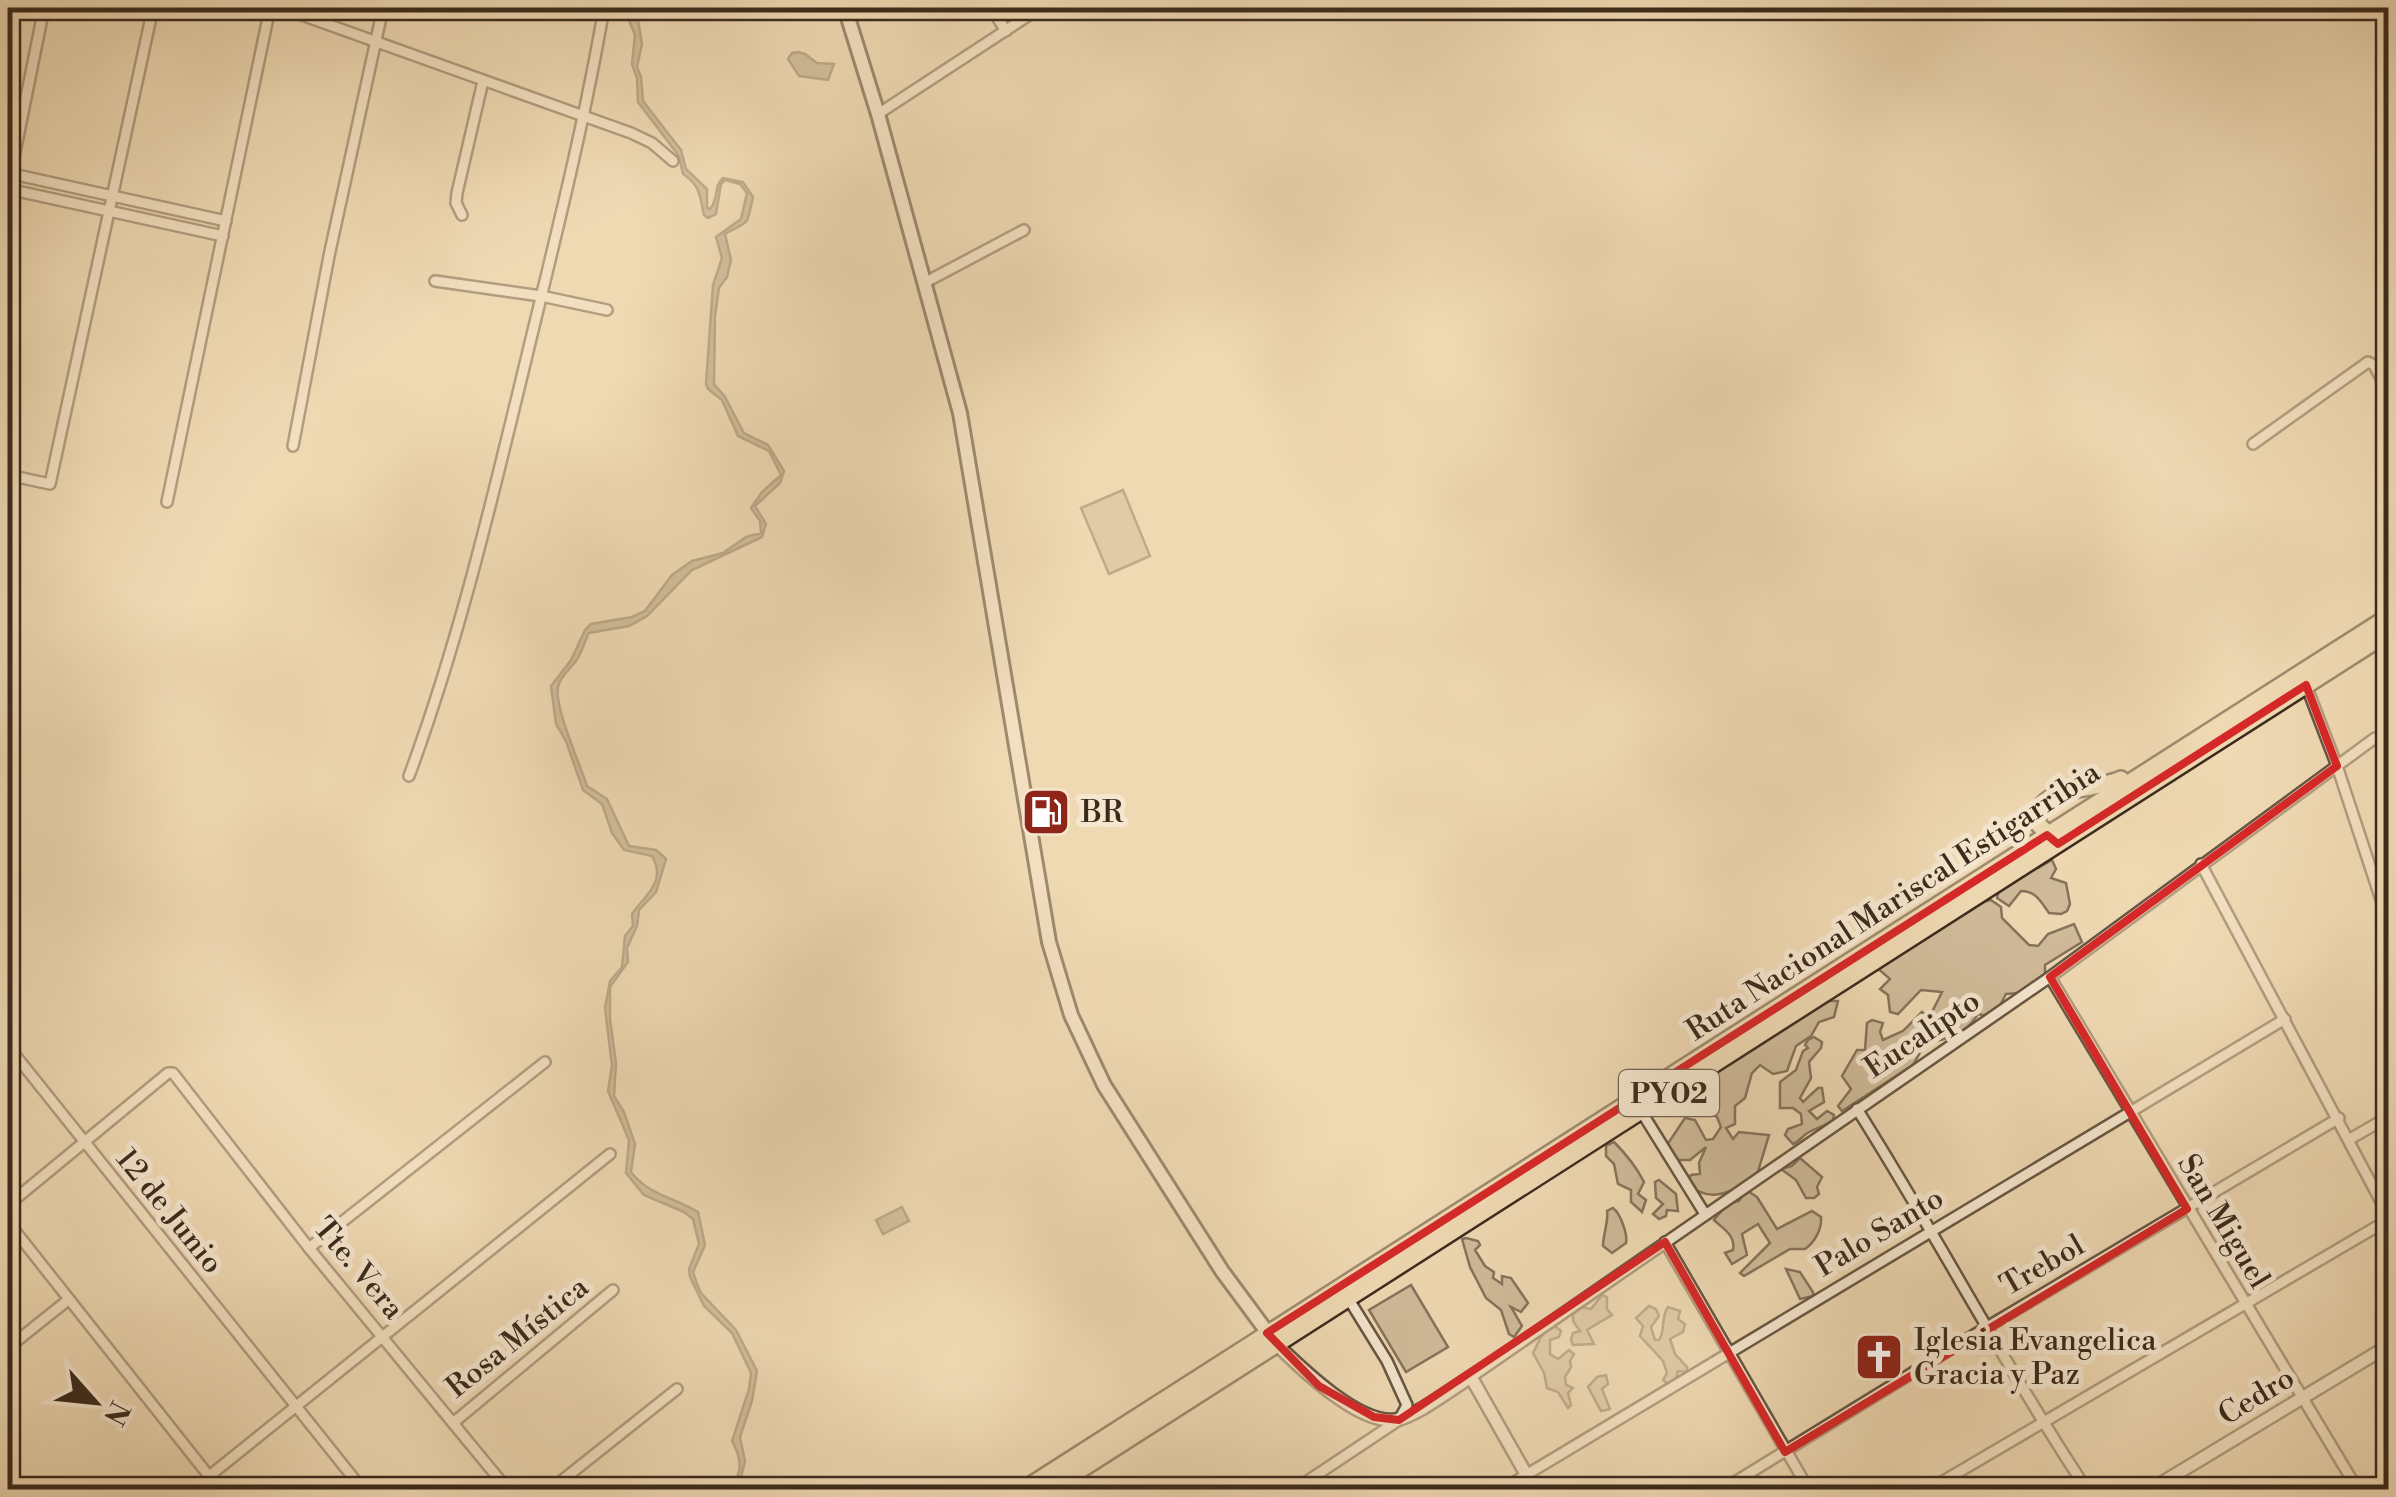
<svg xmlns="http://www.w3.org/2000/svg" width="2396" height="1497" font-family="'Libre Bodoni',serif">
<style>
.green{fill:#d0bb9a;stroke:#86735c;stroke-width:2.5}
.water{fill:#b29e80;stroke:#827058;stroke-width:2.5}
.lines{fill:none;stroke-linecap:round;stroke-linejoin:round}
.minor-casing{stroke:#685642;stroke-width:14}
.tertiary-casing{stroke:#685642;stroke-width:16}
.secondary-casing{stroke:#3b2b1d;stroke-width:18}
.trunk-casing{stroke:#3b2b1d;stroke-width:20}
.minor{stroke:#f5e6ce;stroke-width:9}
.tertiary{stroke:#f5e6ce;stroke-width:11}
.secondary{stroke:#f5e6ce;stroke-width:12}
.trunk{stroke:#efd9b3;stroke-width:15}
.marked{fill:none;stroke:#d62828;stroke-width:8;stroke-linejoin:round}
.labels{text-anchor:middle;stroke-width:10;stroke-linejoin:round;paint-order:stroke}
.shield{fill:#f5e6ce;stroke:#736352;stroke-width:2.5}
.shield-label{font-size:28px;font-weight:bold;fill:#3b2b1d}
.poi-label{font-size:30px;fill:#3b2b1d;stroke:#f5e6ce;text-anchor:start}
.street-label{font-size:30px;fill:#3b2b1d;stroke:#f5e6ce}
</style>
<rect width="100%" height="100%" fill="#efd9b3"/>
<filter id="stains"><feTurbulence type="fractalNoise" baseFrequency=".002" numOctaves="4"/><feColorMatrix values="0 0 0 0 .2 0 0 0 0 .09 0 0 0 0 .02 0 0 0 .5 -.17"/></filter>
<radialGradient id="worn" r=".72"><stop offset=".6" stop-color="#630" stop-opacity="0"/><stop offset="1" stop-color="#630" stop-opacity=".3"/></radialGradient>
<!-- green -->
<g class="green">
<polygon points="1123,490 1150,556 1109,574 1081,508"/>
<path d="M2052,860L2056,869L2051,878L2066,883L2070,904L2067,911L2061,914L2049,913C2041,902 2036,891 2021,891L2009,906L1997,898L1999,889L2029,865L2038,868Z"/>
<path d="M1991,900L2001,907L2002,918L2029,945L2038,946L2048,934L2074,924L2082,942L2045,965V975L2019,993L2006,994L1998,1009L1986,1016L1978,1014C1968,1032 1947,1041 1926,1042L1913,1065L1842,1111L1838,1106L1851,1089L1842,1076L1857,1050H1865L1867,1023L1872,1020L1883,1023L1880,1032L1883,1040L1903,1031L1922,1012L1926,1015L1931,1014L1942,992L1921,990L1898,1014L1890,1012L1888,995L1880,989L1890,979L1876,967L1974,904Z"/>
<path d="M1822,1001H1838L1834,1017L1819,1022L1811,1036L1796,1046L1787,1071L1773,1074L1760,1065L1752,1073L1745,1098L1735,1106V1124L1726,1128L1733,1139L1739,1132L1769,1135L1756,1178C1733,1191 1708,1206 1687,1182L1691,1175L1700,1174L1699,1163L1706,1147L1690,1160H1676L1667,1145L1685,1118L1695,1120L1706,1140L1713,1139L1721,1127L1717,1117L1706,1111L1688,1114L1679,1098L1722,1068L1725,1061L1808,1010L1816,1008Z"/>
<path d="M1814,1037L1822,1042L1821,1048L1809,1062L1811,1078L1800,1098L1803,1102L1818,1088H1822L1824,1102L1809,1111L1817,1119L1827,1111L1834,1115L1833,1120C1825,1126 1817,1128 1809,1132C1803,1135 1800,1141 1793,1144L1785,1135L1788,1129L1802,1124L1801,1114L1793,1108H1780V1082L1796,1070L1803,1051L1808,1048L1805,1045L1808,1040Z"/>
<path d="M1614,1142C1624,1152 1637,1168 1644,1182L1638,1194L1646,1200L1642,1212L1631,1202V1190L1618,1184L1614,1164L1606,1156V1146Z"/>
<polygon points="1800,1158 1822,1177 1817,1187 1819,1194 1814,1198 1806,1198 1796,1180 1781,1169 1792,1166"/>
<polygon points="1659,1180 1676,1194 1678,1211 1667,1210 1666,1216 1659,1219 1653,1214 1663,1204 1656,1198 1655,1182"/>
<path d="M1746,1190L1757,1197L1777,1229L1812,1211L1821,1217C1822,1229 1815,1242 1805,1249H1790L1744,1276L1740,1273L1770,1243L1758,1224L1742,1234L1747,1255L1732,1264L1725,1253L1733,1250C1736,1235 1723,1229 1714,1220L1727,1204L1739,1201Z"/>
<path d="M1613,1208C1620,1213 1628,1234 1626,1243L1612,1253L1603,1246C1603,1234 1609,1220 1607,1211Z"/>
<polygon points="1466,1238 1478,1241 1480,1245 1475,1250 1485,1266 1494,1272 1493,1278 1502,1284 1502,1276 1511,1278 1528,1303 1521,1312 1511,1307 1522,1326 1514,1337 1509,1334 1501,1310 1486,1298 1470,1267 1462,1239"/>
<polygon points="1786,1269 1800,1272 1813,1292 1813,1296 1800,1299"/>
<polygon points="1411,1285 1448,1347 1406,1372 1369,1310"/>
<polygon points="1602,1295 1607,1297 1607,1309 1612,1315 1587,1330 1594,1344 1573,1345 1571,1340 1573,1333 1580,1331 1573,1321 1573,1314 1581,1307 1591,1309"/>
<path d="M1649,1306L1656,1309L1659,1316L1651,1327L1655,1340H1659C1666,1330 1660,1318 1668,1307L1680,1311L1678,1319L1685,1324L1683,1332L1670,1339L1675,1354L1687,1367V1372L1678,1371L1676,1379L1668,1384L1663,1380L1667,1373L1663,1361L1640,1336L1643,1326L1636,1318Z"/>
<polygon points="1555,1326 1561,1331 1559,1337 1550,1340 1550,1354 1558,1359 1569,1350 1574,1354 1570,1361 1571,1367 1565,1377 1566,1385 1573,1388 1568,1393 1571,1405 1568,1408 1558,1392 1547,1388 1544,1373 1533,1353 1543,1333"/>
<polygon points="1606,1375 1608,1384 1602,1389 1610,1409 1601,1411 1588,1387 1597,1377"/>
</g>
<!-- water -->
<g class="water">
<path d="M624,8H636L642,44L637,67L641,77L643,101L681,150L686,169L707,189V208L710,209C719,200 713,186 723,178L743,182L753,197C746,229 750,219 725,234L731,260L727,277L719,288L715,316L714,384L725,397L744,433L768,445L784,471L780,483L755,506L766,524L762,537L692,570L647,616L629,626L589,633C584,642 582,653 576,661C569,670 560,677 558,687C554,707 580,764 587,786L607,799L629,846L656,850L666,859L656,892L639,910L637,926L627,948L628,962L610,987V1019L616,1063L614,1096L624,1112L635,1144L631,1172C648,1195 676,1198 698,1212L705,1245L693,1272L697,1284L701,1293L736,1330L757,1371L752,1401L740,1437L745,1461L738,1489H730C743,1473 742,1459 732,1441L749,1389L751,1373L732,1333L704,1306L690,1277L689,1269L699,1244L693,1219L684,1212L644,1195L626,1173L629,1140L608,1091L612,1066L605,1008L610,981L622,967L625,936L633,926L632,914C645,895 667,882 652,856L624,850L612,833L602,804L583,790L566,741L556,724L551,686L571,660L585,630L591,624L632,617L645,611L672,575L692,561L723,553L746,537L761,533L760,521L751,508L762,492L781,475L769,451L738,436L722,400L708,389L706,384L713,285L722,258L716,237L741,219L747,193L740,184L725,180L721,184L716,214L708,218L704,215C700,196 700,185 683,174L679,156L638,102L637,78L632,64L635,35Z"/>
<polygon points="798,52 805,54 817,63 834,64 828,80 799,76 788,59 792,53"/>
<polygon points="902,1207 909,1221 883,1234 876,1220"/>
</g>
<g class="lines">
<!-- minor casing -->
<g class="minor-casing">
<g id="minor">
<polyline points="282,8 631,133 652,143 673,161"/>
<polyline points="991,8 1006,31"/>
<polyline points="878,114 1040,8"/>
<polyline points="8,173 226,221"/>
<polyline points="10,177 44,8"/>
<polyline points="8,189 223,236"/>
<polyline points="462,215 456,203 457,193 483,81"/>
<polyline points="435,281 541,296 607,310"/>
<polyline points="924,283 1024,230"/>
<polyline points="2253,444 2368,362 2374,365 2388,392"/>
<polyline points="293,446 329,256 383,8"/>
<polyline points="8,475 50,484 153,8"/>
<polyline points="167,502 270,8"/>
<polyline points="2306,685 2337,766 2388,921"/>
<path d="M409,776C458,644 490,508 523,372C552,251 583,131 604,8"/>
<polyline points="2201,864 2388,1215"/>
<polyline points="2050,977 2358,1490"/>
<polyline points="8,1046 363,1490"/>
<path d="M1857,1109C1936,1234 2005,1366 2087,1490"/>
<polyline points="1641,1111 1705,1214"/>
<polyline points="2350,1139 2388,1117"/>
<polyline points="8,1205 168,1073 173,1073 309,1248 508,1490"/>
<polyline points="8,1222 220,1490"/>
<polyline points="1665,1242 1809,1490"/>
<polyline points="309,1248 545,1062"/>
<polyline points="8,1348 68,1300"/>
<polyline points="1471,1377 2050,977 2375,738 2383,742 2388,757"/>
<polyline points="453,1423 613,1290"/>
<polyline points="208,1477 610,1154"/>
<polyline points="550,1490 677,1389"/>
<polyline points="1294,1490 1399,1420 1407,1405 1387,1361 1348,1298"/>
<polyline points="1501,1490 2285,1019"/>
<polyline points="1722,1490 1987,1327 2339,1118"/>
<polyline points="1928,1490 2388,1220"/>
<polyline points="2369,1490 2388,1478"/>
</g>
</g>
<!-- tertiary casing -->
<g class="tertiary-casing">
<g id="tertiary">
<path d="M1277,1345C1302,1369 1358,1424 1395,1420C1414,1418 1453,1388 1471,1377L1535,1490"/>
<polyline points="2150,1490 2388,1346"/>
</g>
</g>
<!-- secondary casing -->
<g class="secondary-casing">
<polyline id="secondary" points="845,8 878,114 960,413 1049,942 1071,1015 1104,1085 1222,1271 1273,1340"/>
</g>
<!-- trunk casing -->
<g class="trunk-casing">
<g id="trunk">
<path d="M2053,839L2038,824C2032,785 2097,791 2121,779"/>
<polyline points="1023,1490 2388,617"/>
<polyline points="1049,1490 2388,633"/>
</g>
</g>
<!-- minor -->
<use href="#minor" class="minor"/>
<!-- tertiary -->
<use href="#tertiary" class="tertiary"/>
<!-- secondary -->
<use href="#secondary" class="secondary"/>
<!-- trunk -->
<use href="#trunk" class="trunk"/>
</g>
<!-- marked area -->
<path d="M0 0H2396V1497H0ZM2306,685L2337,766L2050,977L2187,1209L1785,1452L1665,1242L1399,1420L1374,1417L1319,1386L1267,1333L2047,835L2058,844Z" fill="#efd9b3" fill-opacity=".55" fill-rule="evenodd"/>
<path class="marked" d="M2306,685L2337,766L2050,977L2187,1209L1785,1452L1665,1242L1399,1420L1374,1417L1319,1386L1267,1333L2047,835L2058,844Z"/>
<!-- icons -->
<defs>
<g id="fuel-square" transform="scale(2.5)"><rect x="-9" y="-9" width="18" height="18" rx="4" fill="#8f2418" stroke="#f5e6ce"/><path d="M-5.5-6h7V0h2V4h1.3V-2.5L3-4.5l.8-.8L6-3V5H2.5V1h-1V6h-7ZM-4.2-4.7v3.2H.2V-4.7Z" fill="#fff"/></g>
<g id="church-square" transform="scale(2.5)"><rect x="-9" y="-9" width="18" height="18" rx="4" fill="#8f2418" stroke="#f5e6ce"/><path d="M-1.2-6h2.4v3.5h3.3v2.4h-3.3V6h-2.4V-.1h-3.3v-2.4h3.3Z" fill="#fff"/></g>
</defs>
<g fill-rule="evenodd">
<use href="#fuel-square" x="1046" y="812"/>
<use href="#church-square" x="1879" y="1357"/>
</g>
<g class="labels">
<!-- shield labels -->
<rect class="shield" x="1619" y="1070" width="100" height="46" rx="8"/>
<g class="shield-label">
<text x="1669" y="1103">PY02</text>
</g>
<!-- poi labels -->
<g class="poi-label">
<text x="1081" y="822">BR</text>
<text x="1914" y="1350">Iglesia Evangelica<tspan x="1914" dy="34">Gracia y Paz</tspan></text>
</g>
<!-- street labels -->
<g class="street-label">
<text transform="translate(1893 901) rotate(-33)" y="10">Ruta Nacional Mariscal Estigarribia</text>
<text transform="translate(1922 1034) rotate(-34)" y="10">Eucalipto</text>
<text transform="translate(170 1211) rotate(51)" y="10">12 de Junio</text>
<text transform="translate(2224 1221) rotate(59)" y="10">San Miguel</text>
<text transform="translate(1879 1232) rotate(-31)" y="10">Palo Santo</text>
<text transform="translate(2042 1265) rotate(-30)" y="10">Trebol</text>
<text transform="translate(359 1268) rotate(50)" y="10">Tte. Vera</text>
<text transform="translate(517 1337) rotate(-39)" y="10">Rosa Mística</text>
<text transform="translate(2256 1396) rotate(-31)" y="10">Cedro</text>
</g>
</g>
<!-- margin -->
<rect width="2396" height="1497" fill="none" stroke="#efd9b3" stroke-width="40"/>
<rect x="10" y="10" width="2376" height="1477" fill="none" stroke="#3b2b1d" stroke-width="5"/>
<rect x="20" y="20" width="2356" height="1457" fill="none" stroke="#3b2b1d" stroke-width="2.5"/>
<!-- north arrow -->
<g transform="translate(95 1402) rotate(117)" stroke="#f5e6ce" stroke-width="8" paint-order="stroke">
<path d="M0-8L18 38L0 25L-18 38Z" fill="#3b2b1d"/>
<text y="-15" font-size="28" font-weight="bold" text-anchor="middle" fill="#3b2b1d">N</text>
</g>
<rect width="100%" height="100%" filter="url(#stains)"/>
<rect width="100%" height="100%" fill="url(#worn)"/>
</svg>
